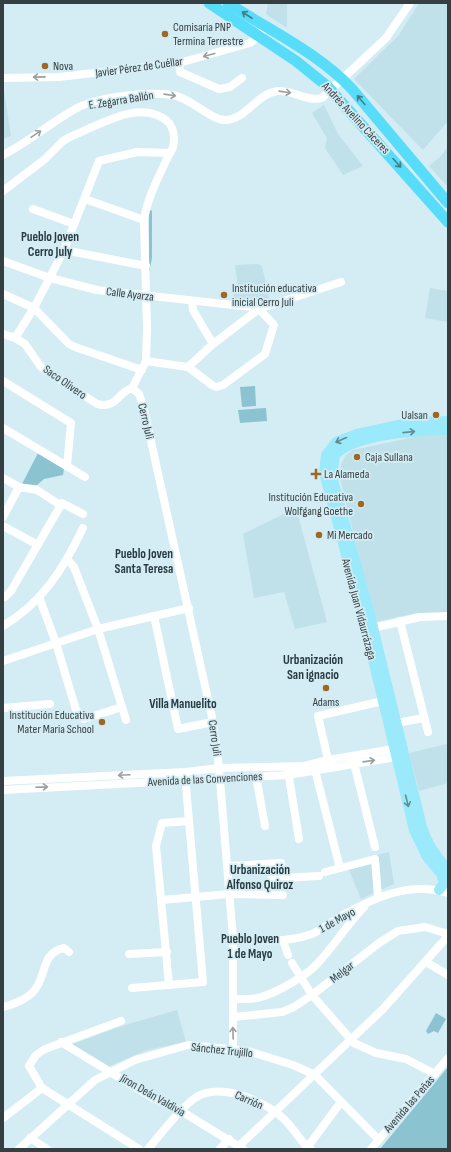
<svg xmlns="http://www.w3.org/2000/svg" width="451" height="1152" font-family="'Sofia Sans Condensed',sans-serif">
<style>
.built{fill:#c0e1ea}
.green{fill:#8cc3d1}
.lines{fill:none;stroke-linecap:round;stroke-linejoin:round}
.minor{stroke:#fff;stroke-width:8}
.major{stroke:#9aeafc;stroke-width:10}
.highway{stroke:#57dcfa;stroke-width:11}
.oneway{stroke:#437e8b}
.oneway2{stroke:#9a9fa0}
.oneway3{stroke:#628c95}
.poi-dot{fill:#9f6724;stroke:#d4ecf3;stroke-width:1.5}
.labels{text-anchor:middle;stroke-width:3.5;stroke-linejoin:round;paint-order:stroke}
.poi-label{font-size:12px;fill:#353f41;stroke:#d4ecf3;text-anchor:start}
.street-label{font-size:12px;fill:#353f41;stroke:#d4ecf3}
.neighbourhood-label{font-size:13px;font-weight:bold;fill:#283b41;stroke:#d4ecf3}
</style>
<rect width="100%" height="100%" fill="#d4ecf3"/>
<!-- built -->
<g class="built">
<polygon points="268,3 287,3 287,28 266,14"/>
<polygon points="419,3 448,3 448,121 423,150 354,79 399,35"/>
<polygon points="3,84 11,136 3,139"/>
<polygon points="324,105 338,134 363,166 343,175 325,148 327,138 312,113"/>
<polygon points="448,146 448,187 429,166 441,156"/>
<polygon points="257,264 262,266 270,302 261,304 234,300 233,289 238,287 235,265"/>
<polygon points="430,288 448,291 448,322 425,318"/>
<polygon points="433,433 448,434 448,613 417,613 375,622 340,478 341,465 345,456 353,450"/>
<polygon points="296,508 327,622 295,629 284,592 254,598 243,534"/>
<polygon points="447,744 448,783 419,791 409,753"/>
<polygon points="389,852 394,884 361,899 346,863"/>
<polygon points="177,1010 186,1042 147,1050 105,1068 70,1045 125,1025"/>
</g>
<!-- green -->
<g class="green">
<polygon points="149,209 152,211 152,258 149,273"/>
<polygon points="255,386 256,406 242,407 240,387"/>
<polygon points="266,408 267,421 240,423 238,410"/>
<polygon points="38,453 64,469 63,475 44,479 37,485 22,484"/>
<polygon points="436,1013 446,1019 438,1033 434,1031 428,1034 426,1031"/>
<polygon points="448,1067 448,1149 380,1149"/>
</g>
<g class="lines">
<!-- minor -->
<g class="minor">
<polyline points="179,63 180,72 219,89 230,87 242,78"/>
<polyline points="3,78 59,77 179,63 250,43 258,37 265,27"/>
<path d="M3,155C29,142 51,122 77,108C98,97 149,91 172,95C192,98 211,121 226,120C247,119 257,93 278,91C293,90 307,102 322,98L386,38L410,3"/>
<path d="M3,191L45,159L63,141L70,137C98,126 140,98 167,121C174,127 175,138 173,147C171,152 167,158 165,163C156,182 147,200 144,220L147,329L146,361L132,388"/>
<polyline points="85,199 144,220"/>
<polyline points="33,209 74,224"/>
<polyline points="64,250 146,266"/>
<polyline points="3,261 50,278 97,290 261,308"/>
<polyline points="3,294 34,308 69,344 75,347 142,370"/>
<polyline points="192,301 193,310 213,344"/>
<path d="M3,334L15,338L25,344L41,367L51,374L97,404C117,409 118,392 132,388"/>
<polyline points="15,338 34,308 64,250 99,161 137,152 170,153"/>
<polyline points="146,361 188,367 212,385 216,387 223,385 265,354 274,325 259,309"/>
<polyline points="188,367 213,344 259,309 341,282"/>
<polyline points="3,381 71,423 67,466"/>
<polyline points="132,388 139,394 143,405 213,722 219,768 233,938 233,1049"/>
<polyline points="3,428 85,477"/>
<polyline points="3,478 19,487 37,490 60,505"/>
<polyline points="3,517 19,487"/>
<polyline points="3,526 38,545"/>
<polyline points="68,560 74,567 98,629 126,720"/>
<polyline points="3,596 5,597 11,591 62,503 83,514"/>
<polyline points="39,597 56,643 76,710 84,719 122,707"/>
<polyline points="154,616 178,729 213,722"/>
<polyline points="400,621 428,732"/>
<path d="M3,626C42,603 64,568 83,528"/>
<polyline points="373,628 420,617 448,616"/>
<polyline points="3,661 98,629 189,608"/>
<polyline points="3,708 50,704"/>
<polyline points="396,723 424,718"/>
<polyline points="353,759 375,847"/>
<polyline points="329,764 318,716 387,700"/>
<polyline points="315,770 340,868"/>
<polyline points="288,771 299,839"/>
<polyline points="256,776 265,826"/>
<polyline points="3,781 185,772 219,768 304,766 328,760 400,748"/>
<polyline points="3,790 288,775 402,756"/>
<polyline points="271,864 272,879 283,878"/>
<polyline points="228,866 281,863 283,878 319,876"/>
<polyline points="325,872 375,859 378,897"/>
<polyline points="162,900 229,894 283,895"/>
<path d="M233,938C260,941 286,943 312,934C322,930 331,922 341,916C374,898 409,881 448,893"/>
<polyline points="283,940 288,955"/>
<polyline points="129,954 167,952"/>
<polyline points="426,962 448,975"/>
<polyline points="292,963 312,995 354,1043 376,1053 406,1059 435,1074"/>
<polyline points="169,985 156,846 162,823 189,821"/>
<polyline points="132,988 203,982 185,775"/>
<path d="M233,999C243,999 252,1000 261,997C276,993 306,976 317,964C334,946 346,926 364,907"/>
<path d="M3,1007C13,1005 26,999 33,992C47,978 40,953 64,948L69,952"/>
<polyline points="233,1017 282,1012 294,1007 312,995 379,943 398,931 425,927 448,934"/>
<polyline points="121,1021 45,1049 36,1055 29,1066 42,1088 139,1149"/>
<polyline points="61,1042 153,1098 181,1111 243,1149"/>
<polyline points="3,1118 42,1088"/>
<polyline points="30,1138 47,1149"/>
<polyline points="239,1146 383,1009 448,936"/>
<polyline points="19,1149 95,1080 135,1060 188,1045 248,1051 293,1065 315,1075 379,1140"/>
<path d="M148,1149C160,1135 181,1107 195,1098C220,1081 264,1101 284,1119C292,1127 299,1138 307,1147L311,1149"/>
<polyline points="220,1149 229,1139"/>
<polyline points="306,1149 341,1102"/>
<polyline points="371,1149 448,1058"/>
</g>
<!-- major -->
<g class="major">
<polyline points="448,421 413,422 357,434 336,442 326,455 324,473 362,614 414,830 427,857 448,882"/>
<path d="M448,430C419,431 356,433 335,455L332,476L369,611L422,827C427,843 436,857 448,869"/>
<polyline points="439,890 444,883 442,877"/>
</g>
<!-- highway -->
<g class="highway">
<polyline points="209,3 296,61 327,86 448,222"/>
<path d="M228,3C270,31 317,52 352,89L448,203"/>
</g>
</g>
<!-- one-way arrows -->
<defs><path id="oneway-shaft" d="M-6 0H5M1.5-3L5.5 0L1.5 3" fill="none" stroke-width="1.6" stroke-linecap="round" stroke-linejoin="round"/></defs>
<g class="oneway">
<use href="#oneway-shaft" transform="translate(247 15) rotate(-147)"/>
<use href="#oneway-shaft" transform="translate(361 100) rotate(-130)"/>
<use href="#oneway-shaft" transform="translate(397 163) rotate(48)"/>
</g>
<g class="oneway2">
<use href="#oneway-shaft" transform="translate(209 55) rotate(165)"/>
<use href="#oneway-shaft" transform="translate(39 77) rotate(179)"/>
<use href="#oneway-shaft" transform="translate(285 92) rotate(8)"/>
<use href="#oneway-shaft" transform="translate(170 95) rotate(8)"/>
<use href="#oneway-shaft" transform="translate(36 134) rotate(-34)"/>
<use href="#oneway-shaft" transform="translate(369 761) rotate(-8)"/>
<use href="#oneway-shaft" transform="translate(124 775) rotate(177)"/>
<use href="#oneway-shaft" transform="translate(42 787) rotate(-2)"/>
<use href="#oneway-shaft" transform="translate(233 1033) rotate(-92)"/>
</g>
<g class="oneway3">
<use href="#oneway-shaft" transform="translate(409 432) rotate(-6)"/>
<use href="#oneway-shaft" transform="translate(341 440) rotate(156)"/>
<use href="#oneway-shaft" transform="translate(407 801) rotate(76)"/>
</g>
<!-- markers -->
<g class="poi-dot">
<circle cx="165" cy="34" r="4"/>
<circle cx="45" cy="66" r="4"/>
<circle cx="224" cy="295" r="4"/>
<circle cx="436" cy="415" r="4"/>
<circle cx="357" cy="457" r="4"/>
<path d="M314 468h4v4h4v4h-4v4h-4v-4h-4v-4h4z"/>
<circle cx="361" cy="504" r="4"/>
<circle cx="319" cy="535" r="4"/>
<circle cx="326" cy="688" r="4"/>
<circle cx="102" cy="722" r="4"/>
</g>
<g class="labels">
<!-- poi labels -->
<g class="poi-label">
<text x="173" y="31">Comisaría PNP<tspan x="173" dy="14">Termina Terrestre</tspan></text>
<text x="53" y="70">Nova</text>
<text x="232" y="292">Institución educativa<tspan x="232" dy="14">inicial Cerro Juli</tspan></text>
<text x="428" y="419" text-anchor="end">Ualsan</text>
<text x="365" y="461">Caja Sullana</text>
<text x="324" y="478">La Alameda</text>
<text x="353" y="501" text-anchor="end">Institución Educativa<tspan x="353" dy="14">Wolfgang Goethe</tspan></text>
<text x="327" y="539">Mi Mercado</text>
<text x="326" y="706" text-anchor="middle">Adams</text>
<text x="94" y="719" text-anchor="end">Institución Educativa<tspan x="94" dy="14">Mater Maria School</tspan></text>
</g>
<!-- street labels -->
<g class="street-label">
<text transform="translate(139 67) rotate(-8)" y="4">Javier Pérez de Cuéllar</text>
<text transform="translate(121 100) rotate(-9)" y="4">E. Zegarra Ballón</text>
<text transform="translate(356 118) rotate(47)" y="4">Andrés Avelino Cáceres</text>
<text transform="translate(130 294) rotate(7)" y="4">Calle Ayarza</text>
<text transform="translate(65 382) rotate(35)" y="4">Saco Olivero</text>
<text transform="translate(146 421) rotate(77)" y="4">Cerro Juli</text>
<text transform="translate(359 609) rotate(75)" y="4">Avenida Juan Vidaurrázaga</text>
<text transform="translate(215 738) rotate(82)" y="4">Cerro Juli</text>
<text transform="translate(205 779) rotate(-3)" y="4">Avenida de las Convenciones</text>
<text transform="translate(337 920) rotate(-29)" y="4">1 de Mayo</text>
<text transform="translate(342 972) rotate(-38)" y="4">Melgar</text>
<text transform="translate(222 1050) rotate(6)" y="4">Sánchez Trujillo</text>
<text transform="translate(153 1095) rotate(30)" y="4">Jiron Deán Valdivia</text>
<text transform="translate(249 1100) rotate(24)" y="4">Carrión</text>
<text transform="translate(409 1104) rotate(-49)" y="4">Avenida las Peñas</text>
</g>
<!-- neighbourhood labels -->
<g class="neighbourhood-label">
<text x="50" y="241">Pueblo Joven<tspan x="50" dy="15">Cerro July</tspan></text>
<text x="144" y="558">Pueblo Joven<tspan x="144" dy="15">Santa Teresa</tspan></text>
<text x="313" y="664">Urbanización<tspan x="313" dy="15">San ignacio</tspan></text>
<text x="183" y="708">Villa Manuelito</text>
<text x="260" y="874">Urbanización<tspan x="260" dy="15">Alfonso Quiroz</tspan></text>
<text x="250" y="943">Pueblo Joven<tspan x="250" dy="15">1 de Mayo</tspan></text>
</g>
</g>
<!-- border -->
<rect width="451" height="1152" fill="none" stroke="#353f41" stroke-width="8"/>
</svg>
